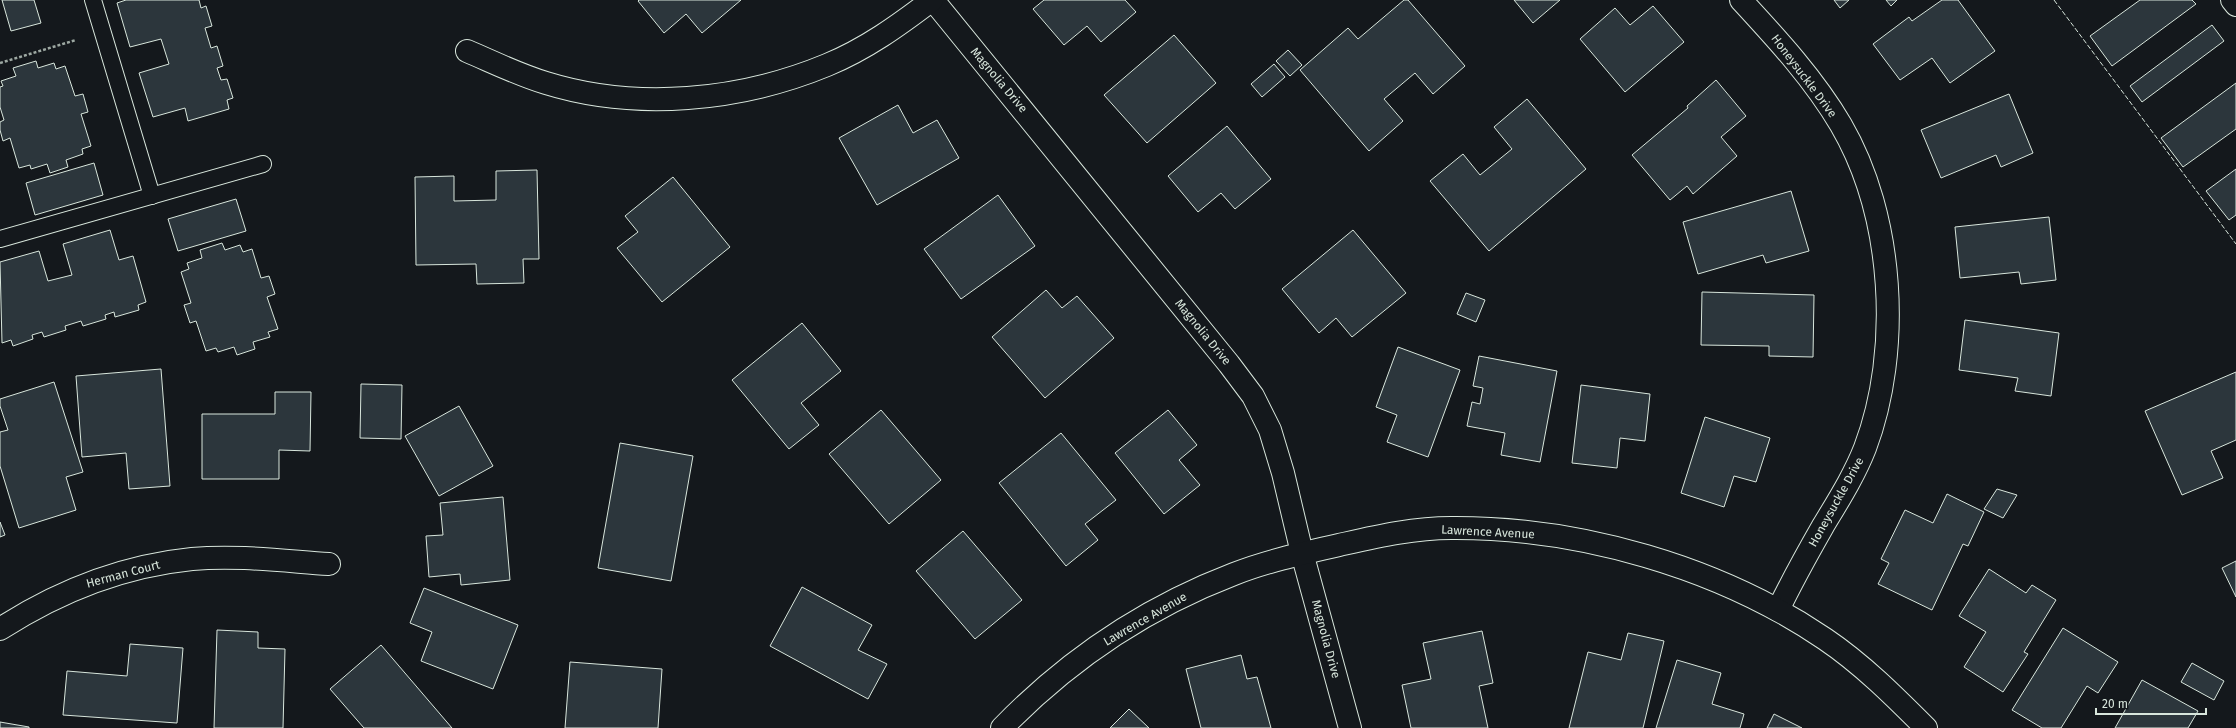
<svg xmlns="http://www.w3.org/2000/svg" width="2236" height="728" font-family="'Fira Sans',sans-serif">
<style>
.building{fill:#2c363c;stroke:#d8e6dc}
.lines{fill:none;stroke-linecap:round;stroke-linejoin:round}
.lane-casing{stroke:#d8e6dc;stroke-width:18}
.street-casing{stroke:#d8e6dc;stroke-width:24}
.path{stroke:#9da8a2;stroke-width:2.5;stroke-dasharray:3 2;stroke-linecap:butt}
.lane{stroke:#14181c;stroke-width:16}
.street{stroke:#14181c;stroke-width:22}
.fence{stroke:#d8e6dc;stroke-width:1;stroke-dasharray:5 2;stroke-linecap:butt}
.labels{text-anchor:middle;stroke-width:3;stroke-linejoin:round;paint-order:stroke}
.street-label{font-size:12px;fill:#d8e6dc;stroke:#14181c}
</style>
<rect width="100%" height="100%" fill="#14181c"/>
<!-- building -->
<g class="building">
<polygon points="2,0 34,0 41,23 11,31"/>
<polygon points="126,0 199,0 201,8 206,6 212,26 205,28 211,48 217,46 223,66 217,68 221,80 227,79 233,98 227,100 229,109 188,121 185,108 153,117 139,73 169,64 161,39 130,47 117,3"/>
<polygon points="639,0 741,0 702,33 686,14 664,33 638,1"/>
<polygon points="1044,0 1125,0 1136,12 1101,42 1087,26 1064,45 1033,9"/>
<polygon points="1404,0 1408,0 1465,66 1433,94 1415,73 1384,99 1403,121 1369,151 1300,70 1348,28 1358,39"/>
<polygon points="1514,0 1560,0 1533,23"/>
<polygon points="1834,0 1849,0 1840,8"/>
<polygon points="1886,0 1897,0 1891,6"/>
<polygon points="1942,0 1958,0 1995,51 1950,83 1932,58 1900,80 1873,44 1909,17 1912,21"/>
<polygon points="2140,0 2192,0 2196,4 2112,66 2090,36"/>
<polygon points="1653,6 1684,42 1625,92 1580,39 1615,8 1630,25"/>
<polygon points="2212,25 2224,41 2142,102 2130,86"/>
<polygon points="1174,35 1216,83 1147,143 1104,95"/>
<polygon points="1288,50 1302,65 1290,76 1276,61"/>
<polygon points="36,61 38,68 54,63 56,69 65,66 75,96 83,94 88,112 81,114 91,146 82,149 83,154 66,160 68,167 50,173 47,164 31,169 30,165 19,168 10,138 3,141 0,130 0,122 4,120 0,107 0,87 3,86 1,81 16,76 13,68"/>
<polygon points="1274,64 1285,77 1262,97 1251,84"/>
<polygon points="1716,80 1746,116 1721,137 1737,156 1693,194 1687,186 1670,200 1632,155 1688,108 1687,106"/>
<polygon points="2236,83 2236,129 2183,167 2161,138"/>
<polygon points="2009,94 2033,153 2001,167 1996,155 1941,178 1921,130"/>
<polygon points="1527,99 1586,169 1489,251 1430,181 1463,154 1480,175 1512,149 1494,127"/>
<polygon points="898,105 913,133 937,120 959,158 877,205 839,138"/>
<polygon points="1227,126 1271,179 1235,209 1221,193 1198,212 1168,176"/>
<polygon points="94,163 103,195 35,215 26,183"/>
<polygon points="2236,169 2236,215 2229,220 2206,191"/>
<polygon points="537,170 539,259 523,259 524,283 477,284 476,264 416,265 415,177 454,176 454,201 496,200 496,171"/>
<polygon points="673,177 730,247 662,302 617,248 638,232 625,216"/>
<polygon points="1791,191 1809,251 1766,263 1763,255 1698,274 1683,222"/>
<polygon points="998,195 1035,246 961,299 924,249"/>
<polygon points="236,199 246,231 178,251 168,219"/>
<polygon points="2049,217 2056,280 2021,284 2019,272 1960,278 1955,227"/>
<polygon points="110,230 119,260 133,256 146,302 138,305 139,310 115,317 114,312 105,315 106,319 83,326 81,321 65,326 66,330 44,337 42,332 32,335 33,339 13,346 11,340 2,343 0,262 39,251 48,281 72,275 63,244"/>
<polygon points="1353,230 1406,293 1352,337 1336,318 1319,333 1282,289"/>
<polygon points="222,243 225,250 240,245 243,252 252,249 261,278 269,276 275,294 267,297 278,329 268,332 270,337 253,342 255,349 237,355 234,347 218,352 216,348 206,351 196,321 190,323 184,305 191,303 181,272 189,269 187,263 202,258 200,250"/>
<polygon points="1046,290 1062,308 1077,296 1114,338 1045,398 992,337"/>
<polygon points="1702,292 1814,295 1813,357 1769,356 1769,346 1701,345"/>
<polygon points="1466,293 1485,300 1476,322 1457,314"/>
<polygon points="1965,320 2059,333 2051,396 2015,391 2018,378 1959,370"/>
<polygon points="802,323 841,371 801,403 819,425 789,449 732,380"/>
<polygon points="1398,347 1460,370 1428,457 1387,442 1397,415 1376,407"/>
<polygon points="1479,356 1557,371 1540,462 1501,455 1505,433 1467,426 1472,402 1480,404 1483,388 1473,386"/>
<polygon points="161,369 170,486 129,489 126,453 82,457 76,376"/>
<polygon points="2236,372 2236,440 2211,451 2223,478 2182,495 2145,411"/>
<polygon points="54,382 83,472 66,477 76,510 19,528 0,466 0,432 8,430 0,406 0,399"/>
<polygon points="361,384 402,385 401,439 360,438"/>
<polygon points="1581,385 1650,394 1645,441 1620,438 1617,468 1572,463"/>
<polygon points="275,392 311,392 310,451 279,450 279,479 202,479 202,414 275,414"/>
<polygon points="459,406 493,466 439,496 405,436"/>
<polygon points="881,410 941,480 889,524 829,454"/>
<polygon points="1168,410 1197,445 1179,460 1200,485 1164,514 1115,453"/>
<polygon points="1705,417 1770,438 1756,482 1734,476 1724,507 1681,493"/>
<polygon points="1061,433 1116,500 1085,524 1098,540 1066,566 999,483"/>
<polygon points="620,443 693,456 671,581 598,568"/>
<polygon points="1997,489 2017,495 2003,518 1984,509"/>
<polygon points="1947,494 1984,512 1968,546 1963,544 1932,610 1878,584 1889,563 1881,559 1905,510 1933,523"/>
<polygon points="503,497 510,580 461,585 460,574 429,577 426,536 443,535 440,503"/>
<polygon points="0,522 5,535 0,537"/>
<polygon points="963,531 1022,600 975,639 916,571"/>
<polygon points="2236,561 2236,597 2222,568"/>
<polygon points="1989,569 2026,593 2032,585 2056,600 2024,652 2028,654 2003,692 1964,667 1986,632 1959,616"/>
<polygon points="802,587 872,625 858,650 887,664 868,699 770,646"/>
<polygon points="424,588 518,625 493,689 421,661 432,632 410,623"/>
<polygon points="2063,628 2118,662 2098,693 2087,686 2061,728 2042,728 2012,710"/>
<polygon points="217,630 258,632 258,648 285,649 283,728 214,728"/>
<polygon points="1482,631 1493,683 1479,686 1488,728 1411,728 1402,685 1431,679 1423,643"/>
<polygon points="1628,633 1664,641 1643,728 1569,728 1588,652 1621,660"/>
<polygon points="130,644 183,648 177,723 63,715 67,671 127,676"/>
<polygon points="381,645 452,728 364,728 330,689"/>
<polygon points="1241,655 1247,679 1257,677 1271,728 1201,728 1186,669"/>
<polygon points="1677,660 1721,673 1712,704 1744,714 1740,728 1656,728"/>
<polygon points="570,662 662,669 658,728 565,728"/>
<polygon points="2192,663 2224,681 2214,700 2181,682"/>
<polygon points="2142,680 2198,711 2188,728 2115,728"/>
<polygon points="1129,709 1149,728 1110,728"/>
<polygon points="1774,714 1802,728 1767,728"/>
<polygon points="0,722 29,727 29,728 0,728"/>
</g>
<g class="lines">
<!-- lane casing -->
<g class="lane-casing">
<g id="lane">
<polyline points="93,0 152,196"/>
<polyline points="0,239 263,164"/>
</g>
</g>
<!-- street casing -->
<g class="street-casing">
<g id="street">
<polyline points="933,0 1229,364 1253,396 1270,430 1283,473 1302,553 1350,728"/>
<path d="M1741,0C1777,39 1814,79 1841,125C1894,216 1902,350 1865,448C1854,476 1838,501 1823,526C1807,554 1792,581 1778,610"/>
<polyline points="2232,0 2236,5"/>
<path d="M467,51C493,62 519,75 546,83C636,111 740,101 827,65C866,49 899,25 932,0"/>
<path d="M0,629C59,591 122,566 192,559C237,555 284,561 329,564"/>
<path d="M1002,728C1068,660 1145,608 1234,574C1267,561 1304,553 1339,545C1375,537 1413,528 1451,528C1579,527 1719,567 1825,639C1862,664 1894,696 1926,728"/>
</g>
</g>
<!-- path -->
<polyline class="path" points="0,63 76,40"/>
<!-- lane -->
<use href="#lane" class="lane"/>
<!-- street -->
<use href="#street" class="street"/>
<!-- fence -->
<polyline class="fence" points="2054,0 2236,244"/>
</g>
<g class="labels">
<!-- street labels -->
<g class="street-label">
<text transform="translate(1804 76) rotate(53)" y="4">Honeysuckle Drive</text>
<text transform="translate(999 80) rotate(50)" y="4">Magnolia Drive</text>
<text transform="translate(1203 332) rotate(51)" y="4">Magnolia Drive</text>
<text transform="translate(1836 502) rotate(-61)" y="4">Honeysuckle Drive</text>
<text transform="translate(1488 532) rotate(3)" y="4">Lawrence Avenue</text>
<text transform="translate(123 574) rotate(-15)" y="4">Herman Court</text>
<text transform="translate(1145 619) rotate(-30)" y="4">Lawrence Avenue</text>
<text transform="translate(1326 639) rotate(75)" y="4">Magnolia Drive</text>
</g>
</g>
<!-- scale -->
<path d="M2096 708v6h110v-6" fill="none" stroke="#d8e6dc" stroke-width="2"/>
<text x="2102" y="708" font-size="12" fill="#d8e6dc" stroke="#14181c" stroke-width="3" paint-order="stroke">20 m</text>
</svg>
